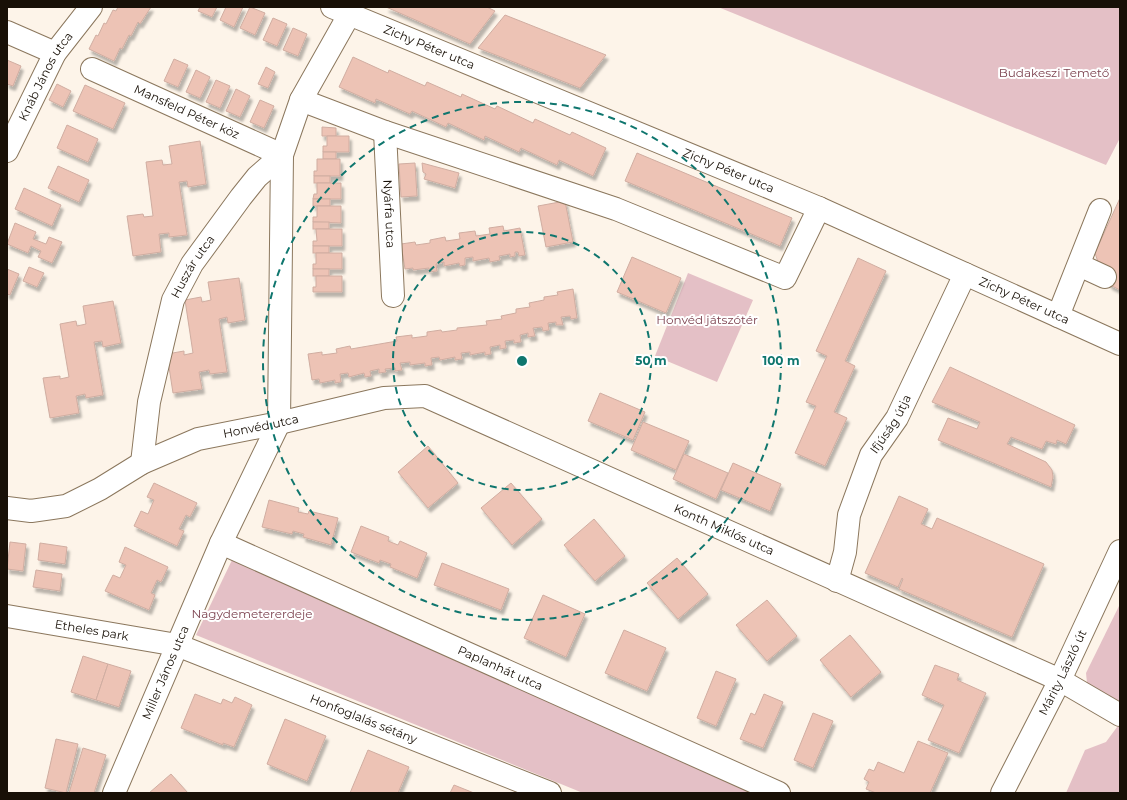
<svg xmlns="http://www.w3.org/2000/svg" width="1127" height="800" font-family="Montserrat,sans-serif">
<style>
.green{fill:#e4c0c6}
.building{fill:#edc3b5;stroke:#d0ada1;filter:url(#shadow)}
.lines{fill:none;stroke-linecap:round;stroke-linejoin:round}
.minor-casing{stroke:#8b775d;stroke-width:24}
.minor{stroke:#fff;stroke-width:22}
.ring{fill:none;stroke:#0f766e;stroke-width:2;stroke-dasharray:7 5}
.labels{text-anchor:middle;stroke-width:4;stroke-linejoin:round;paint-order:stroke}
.street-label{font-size:12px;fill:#181007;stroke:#fff}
.park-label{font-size:12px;fill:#7d4350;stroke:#fff}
.centre{fill:#0f766e;stroke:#fff;stroke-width:2}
.ring-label{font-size:12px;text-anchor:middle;font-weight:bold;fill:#0f766e;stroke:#fff;stroke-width:4;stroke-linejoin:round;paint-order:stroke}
</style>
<defs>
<filter id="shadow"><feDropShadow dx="2.5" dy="4.5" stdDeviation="1" flood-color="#0004"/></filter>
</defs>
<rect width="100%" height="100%" fill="#fdf4e9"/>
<!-- green -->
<g class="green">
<polygon points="718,7 1120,7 1120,138 1106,165"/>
<polygon points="688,273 753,300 717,382 655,356"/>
<polygon points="232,560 754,793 583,793 196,635"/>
<polygon points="1120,604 1120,707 1087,683 1086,673"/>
<polygon points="1120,723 1120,793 1066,793 1085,750 1106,742"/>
</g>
<!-- building -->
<g class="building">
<polygon points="118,7 151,7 140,24 138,22 131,36 129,35 122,49 120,48 114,61 89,49 96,35 98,36 104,23 106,24 113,10 116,11"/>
<polygon points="200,7 217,7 212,17 198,11"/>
<polygon points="226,7 243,7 234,27 220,20"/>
<polygon points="250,7 265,13 255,35 240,28"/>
<polygon points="386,7 487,7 495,11 470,44"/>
<polygon points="505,15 606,55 580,88 478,48"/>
<polygon points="273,18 287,24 277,46 263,40"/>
<polygon points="293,28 307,34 298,56 283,50"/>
<polygon points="353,57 388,73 389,70 425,86 427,82 461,97 462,94 495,109 497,106 533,123 535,119 570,135 572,132 606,148 593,176 559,160 557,165 521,148 519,152 485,136 484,140 448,123 446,127 412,111 410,114 376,99 375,103 339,87"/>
<polygon points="174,59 188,65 178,87 164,81"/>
<polygon points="7,60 21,66 13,86 7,84"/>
<polygon points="266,67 275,72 268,88 258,84"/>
<polygon points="196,70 210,77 200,98 186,92"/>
<polygon points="216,80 230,86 220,108 206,102"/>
<polygon points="57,84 71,91 63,107 49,100"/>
<polygon points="85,85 125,103 113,129 73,111"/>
<polygon points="236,89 250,96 240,117 226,111"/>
<polygon points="260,100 274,106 264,128 250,122"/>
<polygon points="67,125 98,139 88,162 57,148"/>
<polygon points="322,127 336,128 336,136 322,136"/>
<polygon points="327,136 349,136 349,152 323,152 323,146 327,146"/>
<polygon points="200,141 206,184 188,187 187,181 179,182 187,235 169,237 169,233 159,234 161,252 133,256 127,216 143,214 144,217 153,216 146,162 162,160 163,165 172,164 169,146"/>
<rect x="323" y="152" width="13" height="7"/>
<polygon points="637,153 792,218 780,246 625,181"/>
<polygon points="317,159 340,159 340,176 314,176 314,171 317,171"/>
<polygon points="415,163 417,196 401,197 399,164"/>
<polygon points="422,163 459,173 455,188 424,179 426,174 423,172"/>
<polygon points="58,166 89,180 79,202 48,188"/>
<rect x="314" y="176" width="16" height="7"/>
<polygon points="317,183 341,183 341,199 313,199 314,194 317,194"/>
<polygon points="24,188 61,205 52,226 15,209"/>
<polygon points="1120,198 1120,290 1110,285 1099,265 1095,253"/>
<rect x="313" y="199" width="17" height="7"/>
<polygon points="565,201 573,242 546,247 538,206"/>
<polygon points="317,206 341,206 341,223 313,222 313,217 317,217"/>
<rect x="313" y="222" width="16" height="7"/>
<polygon points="15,223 36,232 33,239 46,244 49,237 62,242 52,263 38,257 41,251 31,246 28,253 7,244"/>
<polygon points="503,226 504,231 520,228 525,255 519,256 518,252 515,252 515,256 510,257 510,254 499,256 500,260 490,262 489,258 473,261 473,257 465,258 465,265 460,266 459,263 444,266 444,262 436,264 437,271 429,272 429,268 413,270 413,268 405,269 401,244 415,242 416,245 430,243 430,240 445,237 446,241 460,239 459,233 475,231 476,236 490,234 489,228"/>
<polygon points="316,229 342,229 342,246 313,246 313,241 317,241"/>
<rect x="313" y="246" width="16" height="7"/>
<polygon points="316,253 342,253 342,269 313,269 313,264 316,264"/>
<polygon points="632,257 681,278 666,313 617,292"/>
<polygon points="858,258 886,271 845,361 855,366 834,412 847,418 825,466 795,453 816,406 806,402 827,356 816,351"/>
<polygon points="29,267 44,273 37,287 23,281"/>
<polygon points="7,269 19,274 10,295 7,294"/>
<rect x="313" y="269" width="16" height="7"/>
<polygon points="316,276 342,276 342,292 313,292 313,287 316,287"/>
<polygon points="239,278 245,320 228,323 227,317 219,319 227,372 210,374 209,370 199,372 202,389 173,393 167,354 184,351 184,355 193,353 185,300 201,297 202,302 211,300 208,282"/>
<polygon points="573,289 577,318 571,319 570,316 561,317 563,325 556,325 556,322 548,323 549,330 543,331 542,327 533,328 535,336 528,337 528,333 520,335 521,342 514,343 514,340 505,341 506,348 500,349 500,345 490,347 491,354 485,355 485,352 470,355 470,352 461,353 462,359 455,360 455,357 440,360 439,357 431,358 432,365 425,366 425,363 410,365 410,362 400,363 402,370 395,371 395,368 385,369 386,372 379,373 379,369 370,371 371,376 365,377 364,373 349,377 348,373 340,374 341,382 335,383 335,380 320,383 319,379 312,380 308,354 322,352 322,355 337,353 336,349 350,346 351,349 397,341 396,337 412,335 412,338 427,336 427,332 441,330 442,332 457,330 457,328 487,325 486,321 502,319 501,316 516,313 516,309 530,307 529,303 544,300 544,297 558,295 557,292"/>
<polygon points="113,301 121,343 103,347 102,341 94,342 103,395 86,398 85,394 76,396 79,413 50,418 43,378 60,376 60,379 69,377 60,324 76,321 77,326 86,324 83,306"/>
<polygon points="950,367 1075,425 1066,444 1057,440 1056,444 1046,441 1042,449 1011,437 1007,444 1046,462 1052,470 1053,477 1051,487 938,440 948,418 977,429 980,422 932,402"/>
<polygon points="600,393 645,412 633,440 588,421"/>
<polygon points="643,422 689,441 676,470 631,450"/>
<polygon points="428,446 458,483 428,508 398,472"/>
<polygon points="684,454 728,473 716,499 673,479"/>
<polygon points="733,463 781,484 770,511 721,490"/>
<polygon points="154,483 197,503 190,517 186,515 179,529 184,531 177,546 134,526 141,511 148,514 154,500 147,497"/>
<polygon points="511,483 542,519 512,545 481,508"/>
<polygon points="899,496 928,509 921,524 932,529 937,518 1044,564 1012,637 899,589 903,579 902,578 898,587 865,573"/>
<polygon points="269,500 299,508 298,512 308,514 309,511 338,518 331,545 303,537 304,534 293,531 292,534 262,527"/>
<polygon points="594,519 625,556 595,581 564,545"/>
<polygon points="361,526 389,537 388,541 398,545 400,541 427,553 417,578 390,567 391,564 380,560 379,563 351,552"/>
<polygon points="10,542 26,544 23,571 7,569"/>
<polygon points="40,543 67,547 65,564 38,560"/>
<polygon points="125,547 168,567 161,582 157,580 151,593 155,595 149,610 105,591 113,575 120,578 126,565 119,562"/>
<polygon points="677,558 708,594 678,619 647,583"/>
<polygon points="442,563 509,589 501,610 434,585"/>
<polygon points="36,570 62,574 60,591 33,587"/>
<polygon points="543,595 585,614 566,657 524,638"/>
<polygon points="767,600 797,636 767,661 736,625"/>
<polygon points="624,630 666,648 647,691 605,673"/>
<polygon points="850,635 881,672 851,697 820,660"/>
<polygon points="83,656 108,664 96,700 71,692"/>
<polygon points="108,664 131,671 119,707 96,700"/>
<polygon points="935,665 959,674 957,680 986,693 959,753 928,740 944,705 922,695"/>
<polygon points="716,671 736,679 716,726 697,718"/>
<polygon points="195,694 221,704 223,699 232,703 235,697 252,705 234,747 223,743 223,745 181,728"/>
<polygon points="764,694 783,702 763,748 740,739 751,713 755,715"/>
<polygon points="813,713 833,721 813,768 794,760"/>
<polygon points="285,719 326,736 307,781 267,764"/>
<polygon points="56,739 78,744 66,793 45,788"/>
<polygon points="918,741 948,753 930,793 876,793 866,789 869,782 864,779 869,769 874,771 878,762 904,773"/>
<polygon points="83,748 106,755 94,793 69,793"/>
<polygon points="368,750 409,767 398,793 350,793"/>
<polygon points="171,774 188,793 149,793"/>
<polygon points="454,785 474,793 450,793"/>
</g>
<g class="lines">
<!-- minor casing -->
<g class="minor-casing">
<g id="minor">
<path id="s1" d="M332,7L819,208L1120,344"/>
<polyline points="7,32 55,53"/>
<path id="s2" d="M92,69L282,155"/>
<polyline points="301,100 385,132 616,209 785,278 819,208"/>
<path id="s3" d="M385,132L393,296"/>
<path id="s4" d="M7,151L55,53L91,7"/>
<polyline points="1079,265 1105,277"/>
<polyline points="1058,316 1100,210"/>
<path id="s5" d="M142,463L149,402L173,300L192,264L241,197L257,177L282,155"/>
<path id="s6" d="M7,508L31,511L66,506L100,489L142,463L198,439L279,423L384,398L425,396L1060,680L1120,715"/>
<path id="s7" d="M221,543L779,793"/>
<path id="s8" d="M837,581L845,552L849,515L871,455L897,418L965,274"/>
<path id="s9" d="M7,616L177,645L550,793"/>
<path id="s10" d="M114,793L221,543L279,423L282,155L301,100L349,15"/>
<path id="s11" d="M1002,793L1060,680L1120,551"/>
</g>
</g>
<!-- minor -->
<use href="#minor" class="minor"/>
</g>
<!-- distance rings -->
<g class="ring">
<circle cx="522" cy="361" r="129"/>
<circle cx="522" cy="361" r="259"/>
</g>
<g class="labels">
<!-- street labels -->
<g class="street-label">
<text dy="4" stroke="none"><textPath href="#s1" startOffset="105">Zichy Péter utca</textPath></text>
<text dy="4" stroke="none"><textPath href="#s4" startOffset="84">Knáb János utca</textPath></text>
<text dy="4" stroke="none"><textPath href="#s2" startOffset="104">Mansfeld Péter köz</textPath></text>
<text dy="4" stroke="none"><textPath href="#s1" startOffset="429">Zichy Péter utca</textPath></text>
<text dy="4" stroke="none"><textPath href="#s3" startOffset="82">Nyárfa utca</textPath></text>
<text dy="4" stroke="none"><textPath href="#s5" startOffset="205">Huszár utca</textPath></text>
<text dy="4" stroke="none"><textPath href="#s1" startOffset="752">Zichy Péter utca</textPath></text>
<text dy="4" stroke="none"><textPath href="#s8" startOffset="168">Ifjúság útja</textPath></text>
<text dy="4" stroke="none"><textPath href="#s6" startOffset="272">Honvéd utca</textPath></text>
<text dy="4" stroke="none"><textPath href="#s6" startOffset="767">Konth Miklós utca</textPath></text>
<text dy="4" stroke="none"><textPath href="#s9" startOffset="86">Etheles park</textPath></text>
<text dy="4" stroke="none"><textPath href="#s7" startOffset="306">Paplanhát utca</textPath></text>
<text dy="4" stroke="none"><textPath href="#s10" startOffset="131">Miller János utca</textPath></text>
<text dy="4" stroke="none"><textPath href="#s11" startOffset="135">Márity László út</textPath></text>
<text dy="4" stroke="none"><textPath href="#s9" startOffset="373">Honfoglalás sétány</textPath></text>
</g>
<!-- park labels -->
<g class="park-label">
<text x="1054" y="77">Budakeszi Temető</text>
<text x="707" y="324">Honvéd játszótér</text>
<text x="252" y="618">Nagydemetererdeje</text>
</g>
</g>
<circle cx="522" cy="361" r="6" class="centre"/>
<g class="ring-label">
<text x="651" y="365">50 m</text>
<text x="781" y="365">100 m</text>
</g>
<!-- border -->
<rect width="1127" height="800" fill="none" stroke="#181007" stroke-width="16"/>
</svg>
